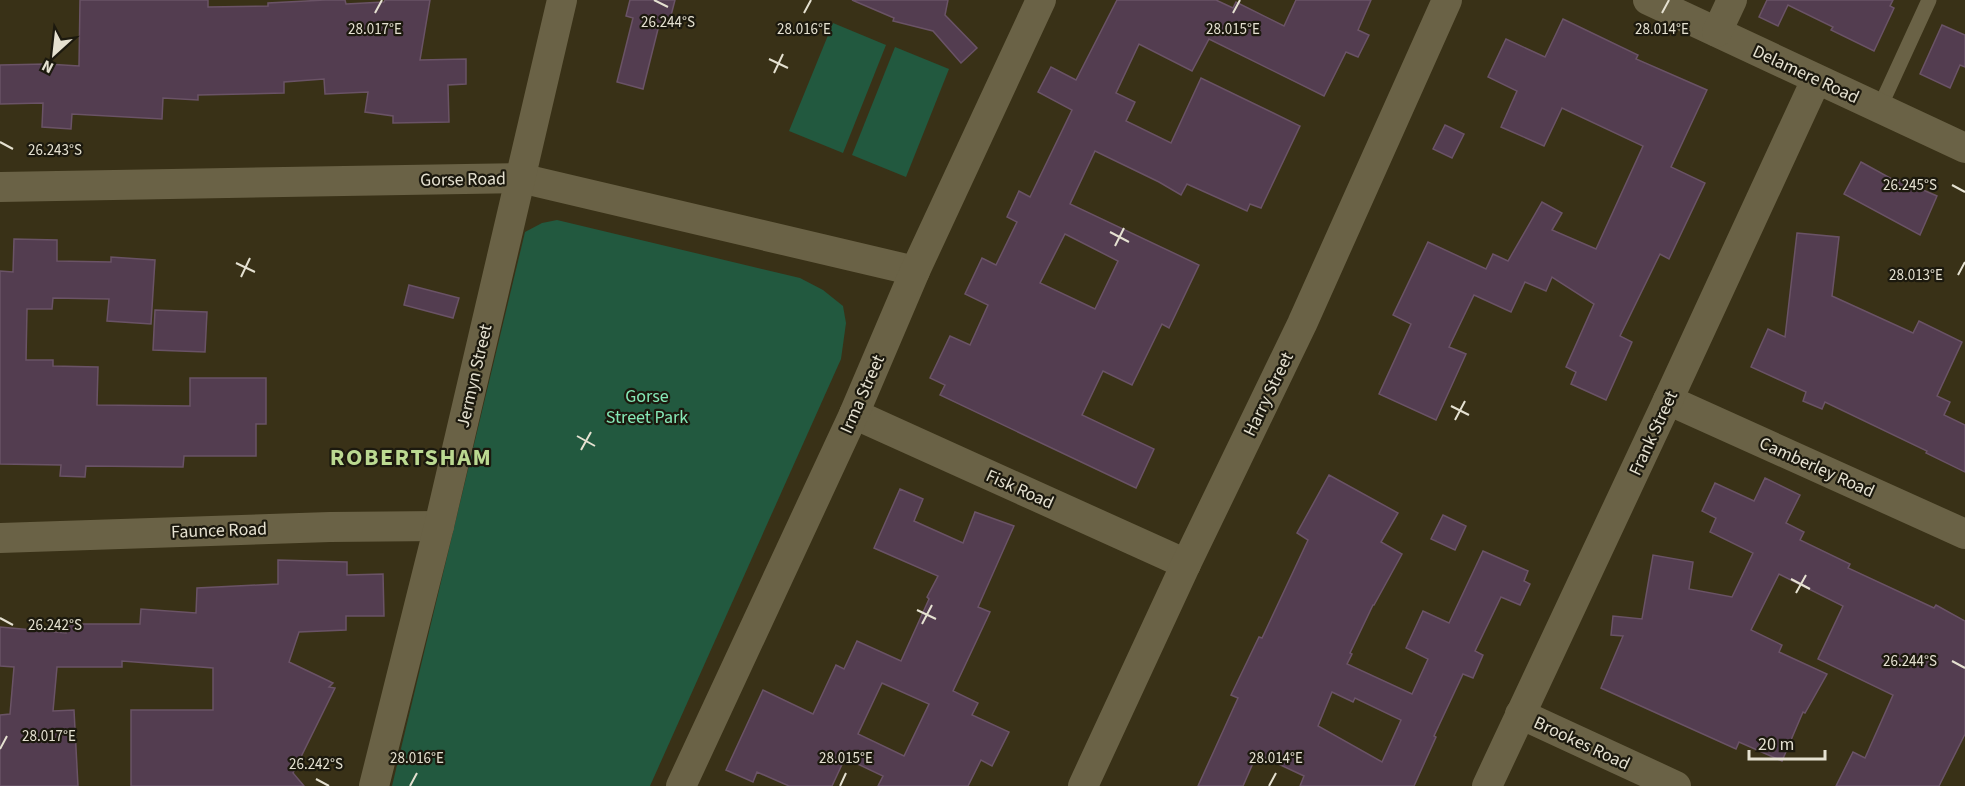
<svg xmlns="http://www.w3.org/2000/svg" width="1965" height="786" font-family="'Source Sans 3',sans-serif">
<style>
.green{fill:#22593f}
.building{fill:#533d50;stroke:#6a5366;stroke-width:1.5;fill-rule:evenodd}
.lines{fill:none;stroke-linecap:round;stroke-linejoin:round}
.lane{stroke:#6a6246;stroke-width:15}
.street{stroke:#6a6246;stroke-width:30}
.ticks{fill:none;stroke:#e5e1d1;stroke-width:2}
.labels{text-anchor:middle;stroke-width:4.5;stroke-linejoin:round;paint-order:stroke}
.street-label{font-size:18px;fill:#e5e1d1;stroke:#1c190e}
.park-label{font-size:18px;fill:#86e9b7;stroke:#1c190e}
.district-label{font-size:24px;font-weight:bold;letter-spacing:1.5px;fill:#bbd991;stroke:#1c190e}
.ticks-label{font-size:15px;text-anchor:middle;fill:#e5e1d1;stroke:#1c190e;stroke-width:4.5;stroke-linejoin:round;paint-order:stroke}
</style>
<rect width="100%" height="100%" fill="#393117"/>
<!-- green -->
<g class="green">
<polygon points="833,23 886,45 843,153 789,131"/>
<polygon points="895,47 949,69 906,177 852,155"/>
<polygon points="557,220 800,278 823,290 843,306 846,323 841,359 650,786 392,786 525,232 542,223"/>
</g>
<!-- building -->
<g class="building">
<polygon points="80,0 208,0 208,7 268,6 268,3 325,0 345,0 346,4 384,2 385,0 430,0 420,60 466,59 466,84 448,85 449,122 393,123 393,116 365,112 368,92 325,94 324,79 284,82 284,93 198,95 198,100 163,98 162,119 72,114 71,129 42,127 43,103 0,104 0,65 47,64 79,66"/>
<polygon points="630,0 675,0 668,27 659,25 643,89 617,82 633,18 626,16"/>
<polygon points="852,0 948,0 945,15 977,48 961,63 933,31 893,21 894,18"/>
<path d="M1117,0H1216L1233,8L1236,2L1284,26L1296,0H1371L1358,30L1369,35L1358,57L1346,52L1324,96L1209,39L1192,71L1139,44L1116,93L1135,102L1126,121L1171,143L1201,78L1300,126L1261,208L1250,204L1247,211L1187,184L1181,195L1159,182L1095,151L1070,204L1199,265L1169,328L1162,324L1132,385L1103,371L1082,415L1154,449L1136,488L940,395L945,385L930,378L950,336L970,345L988,305L965,294L982,258L996,265L1017,222L1007,217L1019,191L1030,197L1072,110L1038,92L1051,67L1076,80ZM1065,234L1118,261L1095,309L1040,283Z"/>
<polygon points="1767,0 1893,0 1890,6 1894,8 1874,51 1831,30 1833,27 1788,5 1778,26 1759,17"/>
<polygon points="1563,19 1638,55 1636,59 1707,90 1671,167 1705,183 1669,259 1660,254 1620,336 1632,342 1606,400 1571,384 1576,372 1566,367 1594,304 1552,277 1546,291 1525,282 1511,312 1474,295 1449,347 1466,354 1436,420 1379,394 1411,324 1393,315 1428,242 1486,269 1493,254 1508,261 1542,202 1562,213 1552,230 1596,249 1643,146 1562,108 1544,146 1501,127 1517,91 1488,77 1506,39 1545,57"/>
<polygon points="1942,25 1965,35 1965,67 1960,65 1950,88 1920,74"/>
<polygon points="1445,125 1464,134 1452,158 1433,149"/>
<polygon points="1861,162 1899,183 1900,180 1937,196 1920,235 1844,194"/>
<polygon points="1797,233 1839,237 1832,296 1913,333 1919,321 1962,342 1937,396 1950,402 1944,415 1965,425 1965,472 1926,453 1927,451 1825,402 1822,409 1803,401 1806,392 1751,367 1768,329 1785,337"/>
<polygon points="14,239 57,240 57,261 111,262 111,257 155,260 151,324 107,321 109,299 53,298 52,309 27,309 26,360 53,360 53,366 98,367 97,405 190,406 190,378 266,378 266,424 256,424 256,456 184,456 183,467 86,466 85,477 60,476 61,465 0,464 0,271 13,272"/>
<polygon points="409,285 459,298 453,318 404,305"/>
<polygon points="155,310 207,312 205,352 153,350"/>
<path d="M1329,475L1398,513L1381,542L1402,554L1374,605H1373L1350,653L1352,654L1347,664L1412,694L1428,659L1406,648L1423,611L1449,623L1483,551L1528,571L1524,581L1530,584L1520,605L1501,597L1475,651L1483,655L1473,678L1463,674L1434,736L1436,737L1414,786H1300L1304,776L1257,754L1243,786H1198L1238,698L1231,695L1259,637L1262,638L1308,540L1297,533ZM1332,692L1353,702L1355,698L1401,720L1382,762L1318,726Z"/>
<polygon points="1765,478 1800,495 1786,523 1804,532 1800,540 1850,564 1848,568 1934,608 1936,605 1965,621 1965,734 1939,786 1836,786 1853,752 1865,758 1893,695 1818,659 1843,606 1779,574 1751,630 1782,645 1779,652 1827,674 1805,713 1803,712 1782,761 1739,742 1736,749 1601,688 1623,636 1611,635 1613,616 1642,619 1653,555 1693,562 1689,589 1732,597 1753,553 1710,532 1716,518 1702,511 1715,483 1754,501"/>
<path d="M900,489L923,499L914,521L963,543L975,512L1014,526L978,607L990,612L953,691L978,703L972,715L1009,732L992,766L981,760L968,786H878L883,776L845,758L832,786H789L757,772L753,782L726,770L763,690L813,714L836,665L844,669L857,641L901,661L929,599L927,597L938,576L874,548ZM882,683L929,704L904,756L858,734Z"/>
<polygon points="1443,515 1466,526 1455,550 1431,539"/>
<polygon points="278,560 347,562 347,575 383,574 384,616 346,616 346,630 299,632 289,662 333,683 329,687 335,688 293,773 304,786 131,786 131,710 213,710 213,668 122,661 122,667 57,667 53,711 74,710 78,786 0,786 0,715 10,714 14,667 0,666 0,627 66,633 66,624 140,624 141,609 196,613 197,588 278,584"/>
</g>
<g class="lines">
<!-- lane -->
<polyline class="lane" points="1879,109 1929,0"/>
<!-- street -->
<g class="street">
<polyline points="1648,0 1965,148"/>
<polyline points="1717,32 1732,0"/>
<polyline points="0,187 520,178 915,271"/>
<polyline points="1668,400 1965,534"/>
<polyline points="854,414 1186,564"/>
<polyline points="0,538 330,527 439,526"/>
<polyline points="1520,714 1676,786"/>
<polyline points="374,786 439,526 562,0"/>
<polyline points="681,786 854,414 915,271 1041,0"/>
<polyline points="1083,786 1186,564 1302,324 1447,0"/>
<polyline points="1487,786 1668,400 1816,80"/>
</g>
</g>
<!-- ticks -->
<path class="ticks" d="M654,0L668,7M375,13L382,0M804,13L811,0M1233,13L1240,0M1662,13L1669,0M769,59L788,68M774,73L783,54M0,142L13,149M1952,185L1965,192M1110,232L1129,242M1115,246L1124,228M236,263L255,272M1958,275L1965,262M241,277L250,258M1451,406L1469,415M1455,420L1465,401M577,436L595,446M581,450L591,432M1791,579L1810,589M1796,593L1806,575M917,610L936,619M0,618L13,625M922,624L932,605M1952,661L1965,668M0,749L7,736M316,779L329,786M410,786L417,773M840,786L846,773M1269,786L1276,773"/>
<g class="labels">
<!-- street labels -->
<g class="street-label">
<text transform="translate(1806 74) rotate(25)" y="6">Delamere Road</text>
<text transform="translate(463 179) rotate(-1)" y="6">Gorse Road</text>
<text transform="translate(474 376) rotate(-77)" y="6">Jermyn Street</text>
<text transform="translate(862 394) rotate(-66)" y="6">Irma Street</text>
<text transform="translate(1268 394) rotate(-64)" y="6">Harry Street</text>
<text transform="translate(1653 433) rotate(-65)" y="6">Frank Street</text>
<text transform="translate(1817 467) rotate(24)" y="6">Camberley Road</text>
<text transform="translate(1020 489) rotate(24)" y="6">Fisk Road</text>
<text transform="translate(219 530) rotate(-2)" y="6">Faunce Road</text>
<text transform="translate(1582 743) rotate(25)" y="6">Brookes Road</text>
</g>
<!-- park labels -->
<g class="park-label">
<text x="647" y="402">Gorse<tspan x="647" dy="21">Street Park</tspan></text>
</g>
<!-- district labels -->
<g class="district-label">
<text x="411" y="465">ROBERTSHAM</text>
</g>
</g>
<g class="ticks-label">
<text x="668" y="27">26.244°S</text>
<text x="375" y="34">28.017°E</text>
<text x="804" y="34">28.016°E</text>
<text x="1233" y="34">28.015°E</text>
<text x="1662" y="34">28.014°E</text>
<text x="55" y="155">26.243°S</text>
<text x="1910" y="190">26.245°S</text>
<text x="1916" y="280">28.013°E</text>
<text x="55" y="630">26.242°S</text>
<text x="1910" y="666">26.244°S</text>
<text x="49" y="741">28.017°E</text>
<text x="417" y="763">28.016°E</text>
<text x="846" y="763">28.015°E</text>
<text x="1276" y="763">28.014°E</text>
<text x="316" y="769">26.242°S</text>
</g>
<!-- north arrow -->
<g transform="translate(54 54) rotate(207)" stroke="#1c190e" stroke-width="4.5" paint-order="stroke">
<path d="M0-4.5L10 22L0 15L-10 22Z" fill="#e5e1d1"/>
<text y="-9" font-size="16" font-weight="bold" text-anchor="middle" fill="#e5e1d1">N</text>
</g>
<!-- scale -->
<path d="M1749 750v9h76v-9" fill="none" stroke="#e5e1d1" stroke-width="3"/>
<text x="1758" y="750" font-size="18" fill="#e5e1d1" stroke="#1c190e" stroke-width="4.5" paint-order="stroke">20 m</text>
</svg>
